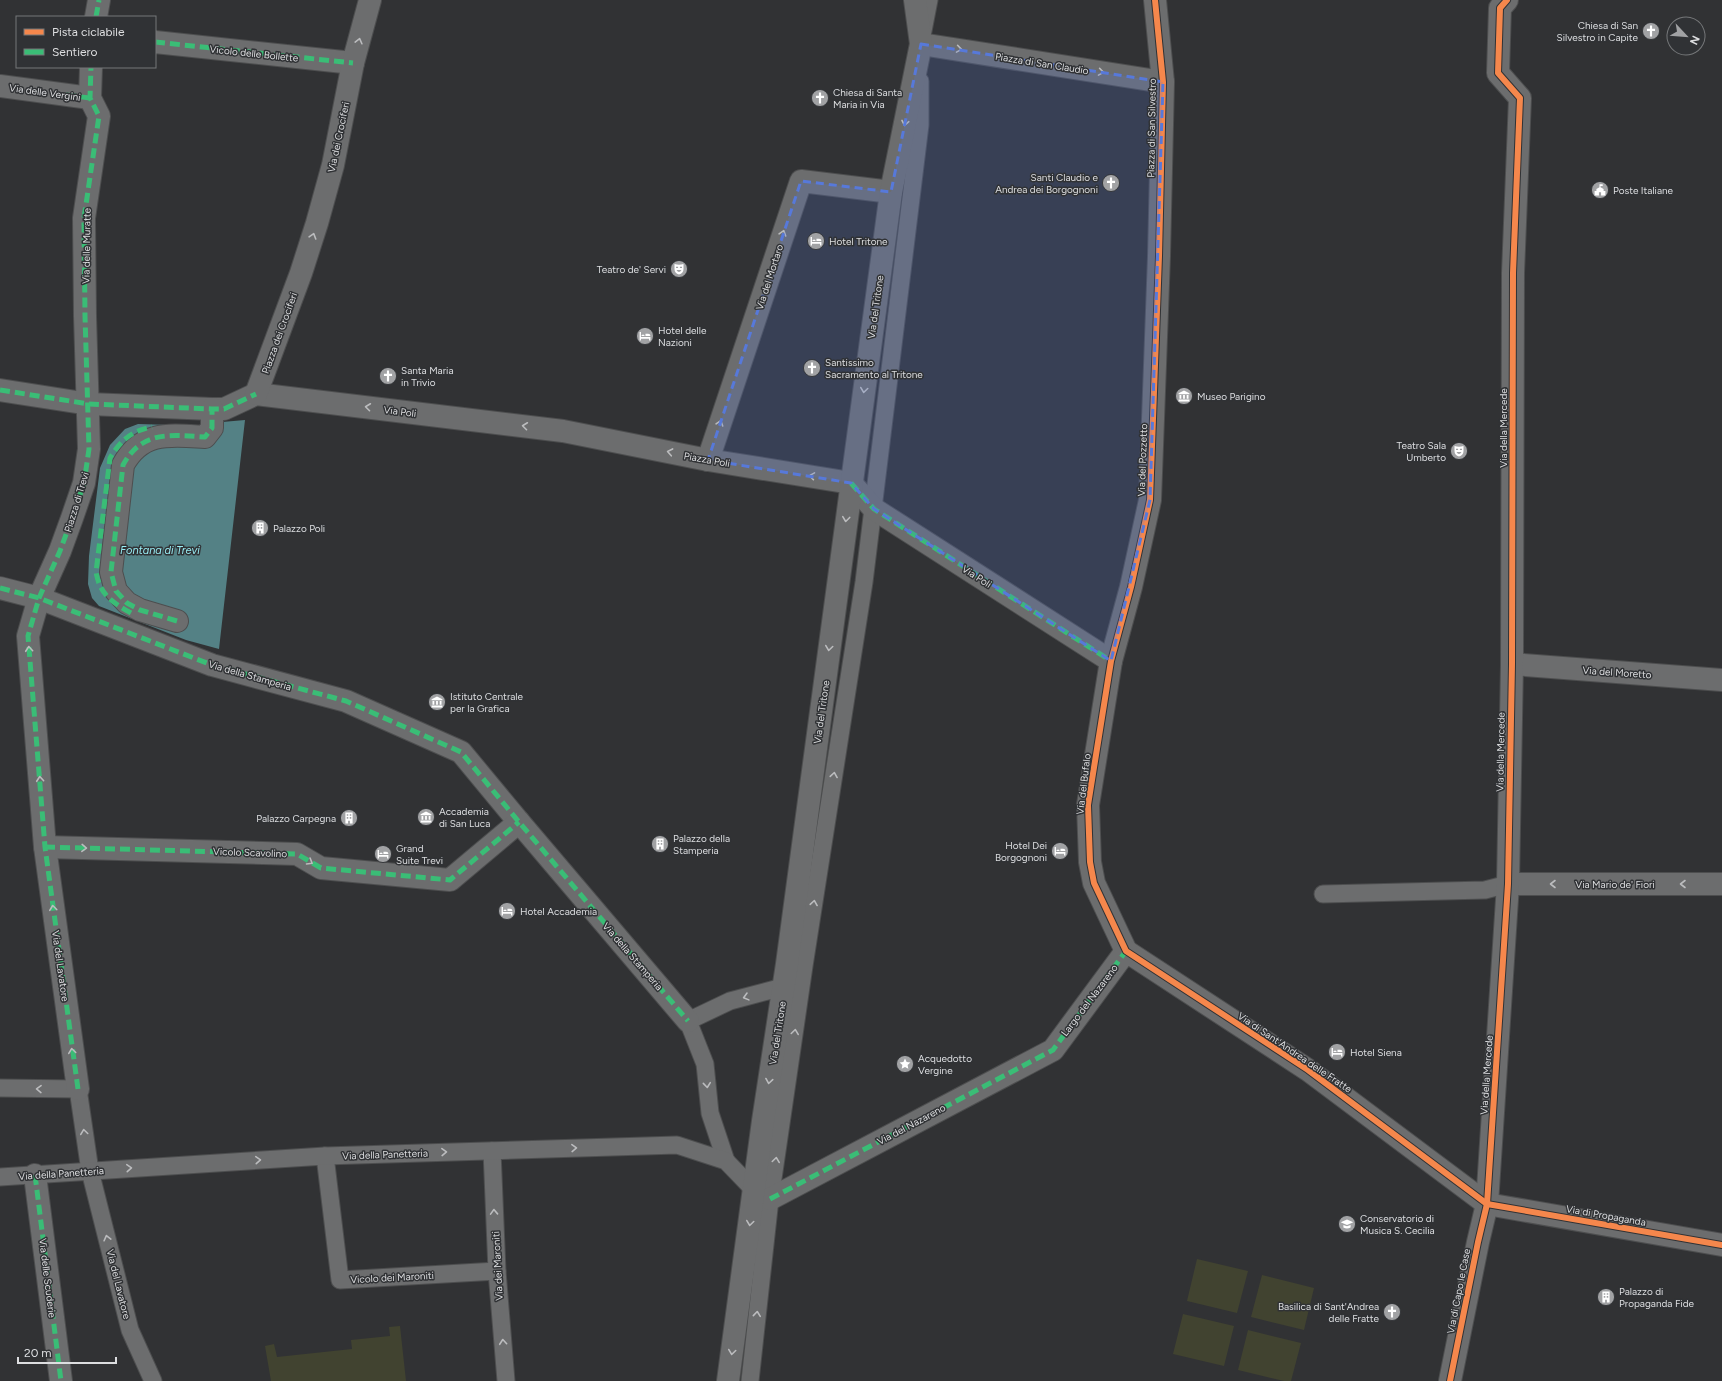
<svg xmlns="http://www.w3.org/2000/svg" width="1722" height="1381" font-family="Figtree,sans-serif">
<style>
.green{fill:#414330}
.water{fill:#548185}
.lines{fill:none;stroke-linecap:round;stroke-linejoin:round}
.lane-casing{stroke:#4d4e4f;stroke-width:19}
.street-casing{stroke:#4d4e4f;stroke-width:24}
.lane{stroke:#6c6d6e;stroke-width:17}
.street{stroke:#6c6d6e;stroke-width:22}
.quiet{stroke:#3abd76;stroke-width:5;stroke-dasharray:10 5;stroke-linecap:butt}
.cycleway-casing{stroke:#303235;stroke-width:8}
.cycleway{stroke:#f5874c;stroke-width:6}
.oneway{stroke:#bbbcbe}
.marked{fill:#5779da;fill-opacity:0.2;stroke:#5779da;stroke-width:3;stroke-dasharray:8 5;stroke-linejoin:round}
.labels{text-anchor:middle;stroke-width:3;stroke-linejoin:round;paint-order:stroke}
.poi-label{font-size:10px;fill:#dddee0;stroke:#303235;text-anchor:start}
.street-label{font-size:10px;fill:#dddee0;stroke:#303235}
.water-label{font-size:11px;font-style:italic;fill:#99eef5;stroke:#303235}
</style>
<rect width="100%" height="100%" fill="#313234"/>
<!-- green -->
<g class="green">
<polygon points="1197,1259 1248,1271 1237,1313 1187,1301"/>
<polygon points="1262,1275 1314,1288 1304,1330 1251,1317"/>
<polygon points="1183,1314 1234,1326 1224,1366 1173,1354"/>
<polygon points="400,1326 406,1381 271,1381 265,1346 274,1344 277,1357 352,1349 351,1340 390,1336 389,1327"/>
<polygon points="1248,1330 1301,1343 1291,1381 1284,1381 1238,1370"/>
</g>
<!-- water -->
<polygon class="water" points="245,420 219,649 186,640 99,606 92,598 88,584 89,556 100,468 110,445 125,429 138,424 205,426 222,422"/>
<g class="lines">
<!-- lane casing -->
<g class="lane-casing">
<g id="lane">
<polyline points="923,31 929,0"/>
<polyline points="1323,894 1485,890 1508,884"/>
<polyline points="0,1088 78,1089 90,1171 130,1330 153,1381"/>
<polyline points="492,1151 497,1271 506,1381"/>
<polyline points="325,1156 340,1280 497,1271"/>
<polyline points="726,1161 710,1113 705,1064 688,1021 730,1001 783,987"/>
<polyline points="0,1177 325,1156 677,1145 726,1161 754,1190"/>
<polyline points="750,1381 770,1199 804,966 864,582 920,125 920,81"/>
</g>
</g>
<!-- street casing -->
<g class="street-casing">
<g id="street">
<polyline points="96,17 99,0"/>
<polyline points="155,42 353,63"/>
<polyline points="921,44 1163,82"/>
<polyline points="0,86 90,98"/>
<polyline points="0,390 89,404 212,409 224,409 256,394 563,431 708,460 851,483 874,509 1111,661"/>
<polyline points="256,394 301,273 317,223 333,165 353,63 370,0"/>
<polyline points="708,460 801,181 891,192"/>
<polyline points="0,588 39,598 212,665 346,701 461,752 519,822 688,1021"/>
<path d="M177,621L140,610L127,603L116,591L111,572L123,465C142,430 171,435 205,437L212,428V409"/>
<polyline points="1512,664 1722,680"/>
<polyline points="45,847 297,854 321,868 450,880 519,822"/>
<polyline points="1508,884 1722,884"/>
<polyline points="1126,951 1094,883 1090,862 1088,805 1111,661 1131,587 1150,500 1159,256 1163,82 1155,0"/>
<polyline points="1126,951 1308,1070 1487,1204 1722,1245"/>
<polyline points="78,1089 45,847 28,636 39,598 60,551 72,518 84,483 89,449 85,316 84,218 99,116 90,98 91,67"/>
<polyline points="35,1175 61,1381"/>
<polyline points="770,1199 1053,1050 1126,951"/>
<polyline points="728,1381 763,1121 787,964 891,192 921,44 915,0"/>
<polyline points="1450,1381 1478,1242 1487,1204 1508,884 1512,664 1513,273 1520,98 1498,73 1500,8 1507,0"/>
</g>
</g>
<!-- lane -->
<use href="#lane" class="lane"/>
<!-- street -->
<use href="#street" class="street"/>
<!-- quiet -->
<g class="quiet">
<polyline points="96,17 99,0"/>
<polyline points="155,42 353,63"/>
<polyline points="66,95 90,98"/>
<polyline points="0,390 89,404 212,409 224,409 256,394"/>
<polyline points="851,483 874,509 1111,661"/>
<polyline points="0,588 39,598 212,665 346,701 461,752 519,822 688,1021"/>
<path d="M131,613C112,602 100,595 96,572L110,458C121,440 131,431 152,427"/>
<path d="M177,621L140,610L127,603L116,591L111,572L123,465C142,430 171,435 205,437L212,428V409"/>
<polyline points="45,847 297,854 321,868 450,880 519,822"/>
<polyline points="78,1089 45,847 28,636 39,598 60,551 72,518 84,483 89,449 85,316 84,218 99,116 90,98 91,67"/>
<polyline points="35,1175 61,1381"/>
<polyline points="770,1199 1053,1050 1126,951"/>
</g>
<!-- cycleway casing -->
<g class="cycleway-casing">
<g id="cycleway">
<polyline points="1155,0 1163,82 1159,256 1150,500 1131,587 1111,661 1088,805 1090,862 1094,883 1126,951 1308,1070 1487,1204 1722,1245"/>
<polyline points="1450,1381 1478,1242 1487,1204 1508,884 1512,664 1513,273 1520,98 1498,73 1500,8 1507,0"/>
</g>
</g>
<!-- cycleway -->
<use href="#cycleway" class="cycleway"/>
</g>
<!-- one-way arrows -->
<defs><path id="oneway-chevron" d="M-2-3.5L2.5 0L-2 3.5" fill="none" stroke-width="1.6" stroke-linecap="round" stroke-linejoin="round"/></defs>
<g class="oneway">
<use href="#oneway-chevron" transform="translate(359 41) rotate(-76)"/>
<use href="#oneway-chevron" transform="translate(959 49) rotate(9)"/>
<use href="#oneway-chevron" transform="translate(1101 72) rotate(9)"/>
<use href="#oneway-chevron" transform="translate(905 123) rotate(101)"/>
<use href="#oneway-chevron" transform="translate(783 233) rotate(-72)"/>
<use href="#oneway-chevron" transform="translate(313 236) rotate(-73)"/>
<use href="#oneway-chevron" transform="translate(864 390) rotate(98)"/>
<use href="#oneway-chevron" transform="translate(368 407) rotate(-173)"/>
<use href="#oneway-chevron" transform="translate(720 423) rotate(-72)"/>
<use href="#oneway-chevron" transform="translate(525 426) rotate(-173)"/>
<use href="#oneway-chevron" transform="translate(670 452) rotate(-169)"/>
<use href="#oneway-chevron" transform="translate(812 476) rotate(-171)"/>
<use href="#oneway-chevron" transform="translate(846 519) rotate(97)"/>
<use href="#oneway-chevron" transform="translate(829 648) rotate(98)"/>
<use href="#oneway-chevron" transform="translate(29 649) rotate(-95)"/>
<use href="#oneway-chevron" transform="translate(834 775) rotate(-81)"/>
<use href="#oneway-chevron" transform="translate(40 779) rotate(-95)"/>
<use href="#oneway-chevron" transform="translate(84 848) rotate(2)"/>
<use href="#oneway-chevron" transform="translate(310 862) rotate(31)"/>
<use href="#oneway-chevron" transform="translate(1553 884) rotate(180)"/>
<use href="#oneway-chevron" transform="translate(1683 884) rotate(180)"/>
<use href="#oneway-chevron" transform="translate(814 903) rotate(-81)"/>
<use href="#oneway-chevron" transform="translate(53 908) rotate(-97)"/>
<use href="#oneway-chevron" transform="translate(746 997) rotate(165)"/>
<use href="#oneway-chevron" transform="translate(795 1032) rotate(-82)"/>
<use href="#oneway-chevron" transform="translate(72 1051) rotate(-98)"/>
<use href="#oneway-chevron" transform="translate(769 1081) rotate(99)"/>
<use href="#oneway-chevron" transform="translate(707 1085) rotate(84)"/>
<use href="#oneway-chevron" transform="translate(39 1089) rotate(-179)"/>
<use href="#oneway-chevron" transform="translate(84 1132) rotate(-98)"/>
<use href="#oneway-chevron" transform="translate(574 1148) rotate(-2)"/>
<use href="#oneway-chevron" transform="translate(444 1152) rotate(-2)"/>
<use href="#oneway-chevron" transform="translate(258 1160) rotate(-4)"/>
<use href="#oneway-chevron" transform="translate(776 1160) rotate(-82)"/>
<use href="#oneway-chevron" transform="translate(129 1168) rotate(-4)"/>
<use href="#oneway-chevron" transform="translate(494 1212) rotate(-92)"/>
<use href="#oneway-chevron" transform="translate(750 1223) rotate(98)"/>
<use href="#oneway-chevron" transform="translate(107 1238) rotate(-104)"/>
<use href="#oneway-chevron" transform="translate(757 1314) rotate(-84)"/>
<use href="#oneway-chevron" transform="translate(503 1342) rotate(-95)"/>
<use href="#oneway-chevron" transform="translate(732 1352) rotate(98)"/>
</g>
<!-- marked area -->
<path class="marked" d="M921,44L1163,82L1150,500L1111,661L874,509L851,483L708,460L801,181L891,192Z"/>
<!-- icons -->
<defs>
<g id="church-disc" transform="scale(0.9)"><circle r="9.5" fill="#a1a2a4" stroke="#303235"/><path d="M-1.2-6h2.4v3.5h3.3v2.4h-3.3V6h-2.4V-.1h-3.3v-2.4h3.3Z" fill="#fff"/></g>
<g id="civic-disc" transform="scale(0.9)"><circle r="9.5" fill="#a1a2a4" stroke="#303235"/><path d="M-.6-6.5H3V-4.5H.6V-3L4-1V1h2V6H-6V1h2V-1L-.6-3ZM-1.2 2.5V6h2.4V2.5Z" fill="#fff"/></g>
<g id="hotel-disc" transform="scale(0.9)"><circle r="9.5" fill="#a1a2a4" stroke="#303235"/><path d="M-6-4.5h1.5V1H6V5H4.5V3h-9V5H-6ZM-4 0a1.8 1.8 0 1 1 3.6 0ZM.5 0V-2.5h3Q6-2.5 6 0Z" fill="#fff"/></g>
<g id="theatre-disc" transform="scale(0.9)"><circle r="9.5" fill="#a1a2a4" stroke="#303235"/><path d="M-5-5.5Q0-4 5-5.5V0Q5 5 0 6Q-5 5-5 0ZM-3.3-2.5H-1v1.5H-3.3ZM1-2.5H3.3v1.5H1ZM-2.8 1Q0 5.5 2.8 1Z" fill="#fff"/></g>
<g id="museum-disc" transform="scale(0.9)"><circle r="9.5" fill="#a1a2a4" stroke="#303235"/><path d="M0-6L6-3V-2H-6V-3ZM-5-1h2V3h-2ZM-1-1h2V3h-2ZM3-1h2V3H3ZM-6 4H6V6H-6Z" fill="#fff"/></g>
<g id="building-disc" transform="scale(0.9)"><circle r="9.5" fill="#a1a2a4" stroke="#303235"/><path d="M-4-6H4V6H1V3H-1V6H-4ZM-2.5-4.3h1.7v1.8h-1.7ZM.8-4.3h1.7v1.8H.8ZM-2.5-1h1.7V.8h-1.7ZM.8-1h1.7V.8H.8Z" fill="#fff"/></g>
<g id="sight-disc" transform="scale(0.9)"><circle r="9.5" fill="#a1a2a4" stroke="#303235"/><path d="M0-6L1.8-2.2L6-1.7L2.9 1.2L3.7 5.4L0 3.3L-3.7 5.4L-2.9 1.2L-6-1.7L-1.8-2.2Z" fill="#fff"/></g>
<g id="university-disc" transform="scale(0.9)"><circle r="9.5" fill="#a1a2a4" stroke="#303235"/><path d="M0-5L7-2L0 1L-7-2ZM-4 1L0 2.5L4 1V4Q0 6-4 4Z" fill="#fff"/></g>
</defs>
<g fill-rule="evenodd">
<use href="#church-disc" x="1651" y="31"/>
<use href="#church-disc" x="820" y="98"/>
<use href="#church-disc" x="1111" y="183"/>
<use href="#civic-disc" x="1600" y="190"/>
<use href="#hotel-disc" x="816" y="241"/>
<use href="#theatre-disc" x="679" y="269"/>
<use href="#hotel-disc" x="645" y="336"/>
<use href="#church-disc" x="812" y="368"/>
<use href="#church-disc" x="388" y="376"/>
<use href="#museum-disc" x="1184" y="396"/>
<use href="#theatre-disc" x="1459" y="451"/>
<use href="#building-disc" x="260" y="528"/>
<use href="#museum-disc" x="437" y="702"/>
<use href="#museum-disc" x="426" y="817"/>
<use href="#building-disc" x="349" y="818"/>
<use href="#building-disc" x="660" y="844"/>
<use href="#hotel-disc" x="1060" y="851"/>
<use href="#hotel-disc" x="383" y="854"/>
<use href="#hotel-disc" x="507" y="911"/>
<use href="#hotel-disc" x="1337" y="1052"/>
<use href="#sight-disc" x="905" y="1064"/>
<use href="#university-disc" x="1347" y="1224"/>
<use href="#building-disc" x="1606" y="1297"/>
<use href="#church-disc" x="1392" y="1312"/>
</g>
<g class="labels">
<!-- poi labels -->
<g class="poi-label">
<text x="1638" y="29" text-anchor="end">Chiesa di San<tspan x="1638" dy="12">Silvestro in Capite</tspan></text>
<text x="833" y="96">Chiesa di Santa<tspan x="833" dy="12">Maria in Via</tspan></text>
<text x="1098" y="181" text-anchor="end">Santi Claudio e<tspan x="1098" dy="12">Andrea dei Borgognoni</tspan></text>
<text x="1613" y="194">Poste Italiane</text>
<text x="829" y="245">Hotel Tritone</text>
<text x="666" y="273" text-anchor="end">Teatro de' Servi</text>
<text x="658" y="334">Hotel delle<tspan x="658" dy="12">Nazioni</tspan></text>
<text x="825" y="366">Santissimo<tspan x="825" dy="12">Sacramento al Tritone</tspan></text>
<text x="401" y="374">Santa Maria<tspan x="401" dy="12">in Trivio</tspan></text>
<text x="1197" y="400">Museo Parigino</text>
<text x="1446" y="449" text-anchor="end">Teatro Sala<tspan x="1446" dy="12">Umberto</tspan></text>
<text x="273" y="532">Palazzo Poli</text>
<text x="450" y="700">Istituto Centrale<tspan x="450" dy="12">per la Grafica</tspan></text>
<text x="439" y="815">Accademia<tspan x="439" dy="12">di San Luca</tspan></text>
<text x="336" y="822" text-anchor="end">Palazzo Carpegna</text>
<text x="673" y="842">Palazzo della<tspan x="673" dy="12">Stamperia</tspan></text>
<text x="1047" y="849" text-anchor="end">Hotel Dei<tspan x="1047" dy="12">Borgognoni</tspan></text>
<text x="396" y="852">Grand<tspan x="396" dy="12">Suite Trevi</tspan></text>
<text x="520" y="915">Hotel Accademia</text>
<text x="1350" y="1056">Hotel Siena</text>
<text x="918" y="1062">Acquedotto<tspan x="918" dy="12">Vergine</tspan></text>
<text x="1360" y="1222">Conservatorio di<tspan x="1360" dy="12">Musica S. Cecilia</tspan></text>
<text x="1619" y="1295">Palazzo di<tspan x="1619" dy="12">Propaganda Fide</tspan></text>
<text x="1379" y="1310" text-anchor="end">Basilica di Sant'Andrea<tspan x="1379" dy="12">delle Fratte</tspan></text>
</g>
<!-- street labels -->
<g class="street-label">
<text transform="translate(254 53) rotate(6)" y="4">Vicolo delle Bollette</text>
<text transform="translate(1042 63) rotate(9)" y="4">Piazza di San Claudio</text>
<text transform="translate(45 92) rotate(8)" y="4">Via delle Vergini</text>
<text transform="translate(1151 128) rotate(-89)" y="4">Piazza di San Silvestro</text>
<text transform="translate(338 137) rotate(-78)" y="4">Via dei Crociferi</text>
<text transform="translate(86 246) rotate(-89)" y="4">Via delle Muratte</text>
<text transform="translate(769 277) rotate(-72)" y="4">Via del Mortaro</text>
<text transform="translate(875 307) rotate(-82)" y="4">Via del Tritone</text>
<text transform="translate(279 333) rotate(-70)" y="4">Piazza dei Crociferi</text>
<text transform="translate(400 411) rotate(7)" y="4">Via Poli</text>
<text transform="translate(1503 428) rotate(-90)" y="4">Via della Mercede</text>
<text transform="translate(707 459) rotate(10)" y="4">Piazza Poli</text>
<text transform="translate(1142 460) rotate(-88)" y="4">Via del Pozzetto</text>
<text transform="translate(76 502) rotate(-73)" y="4">Piazza di Trevi</text>
<text transform="translate(977 576) rotate(33)" y="4">Via Poli</text>
<text transform="translate(1617 672) rotate(4)" y="4">Via del Moretto</text>
<text transform="translate(250 675) rotate(16)" y="4">Via della Stamperia</text>
<text transform="translate(821 712) rotate(-82)" y="4">Via del Tritone</text>
<text transform="translate(1500 752) rotate(-89)" y="4">Via della Mercede</text>
<text transform="translate(1083 784) rotate(-83)" y="4">Via del Bufalo</text>
<text transform="translate(250 852) rotate(2)" y="4">Vicolo Scavolino</text>
<text x="1615" y="888">Via Mario de' Fiori</text>
<text transform="translate(633 956) rotate(49)" y="4">Via della Stamperia</text>
<text transform="translate(61 966) rotate(82)" y="4">Via del Lavatore</text>
<text transform="translate(1089 1000) rotate(-53)" y="4">Largo del Nazareno</text>
<text transform="translate(777 1033) rotate(-81)" y="4">Via del Tritone</text>
<text transform="translate(1295 1052) rotate(34)" y="4">Via di Sant'Andrea delle Fratte</text>
<text transform="translate(1486 1075) rotate(-86)" y="4">Via della Mercede</text>
<text transform="translate(911 1124) rotate(-28)" y="4">Via del Nazareno</text>
<text transform="translate(385 1154) rotate(-2)" y="4">Via della Panetteria</text>
<text transform="translate(61 1173) rotate(-4)" y="4">Via della Panetteria</text>
<text transform="translate(1606 1215) rotate(10)" y="4">Via di Propaganda</text>
<text transform="translate(497 1266) rotate(-93)" y="4">Via dei Maroniti</text>
<text transform="translate(392 1277) rotate(-3)" y="4">Vicolo dei Maroniti</text>
<text transform="translate(48 1278) rotate(83)" y="4">Via delle Scuderie</text>
<text transform="translate(119 1284) rotate(76)" y="4">Via del Lavatore</text>
<text transform="translate(1458 1291) rotate(-79)" y="4">Via di Capo le Case</text>
</g>
<!-- water labels -->
<g class="water-label">
<text x="160" y="554">Fontana di Trevi</text>
</g>
</g>
<!-- legend -->
<rect x="16" y="16" width="140" height="52" fill="#303235" stroke="#757779"/>
<rect x="24" y="29" width="20" height="6" fill="#f5874c" stroke="#757779"/>
<text x="52" y="36" font-size="12" fill="#dddee0">Pista ciclabile</text>
<rect x="24" y="49" width="20" height="6" fill="#3abd76" stroke="#757779"/>
<text x="52" y="56" font-size="12" fill="#dddee0">Sentiero</text>
<!-- north arrow -->
<g transform="translate(1686 36) rotate(116)"><circle r="19" fill="#303235" stroke="#757779"/>
<path d="M0-3L7 15L0 10L-7 15Z" fill="#a1a2a4"/>
<text y="-6" font-size="11" font-weight="bold" text-anchor="middle" fill="#dddee0">N</text>
</g>
<!-- scale -->
<path d="M18 1357v6h98v-6" fill="none" stroke="#dddee0" stroke-width="2"/>
<text x="24" y="1357" font-size="12" fill="#dddee0" stroke="#303235" stroke-width="3" paint-order="stroke">20 m</text>
</svg>
